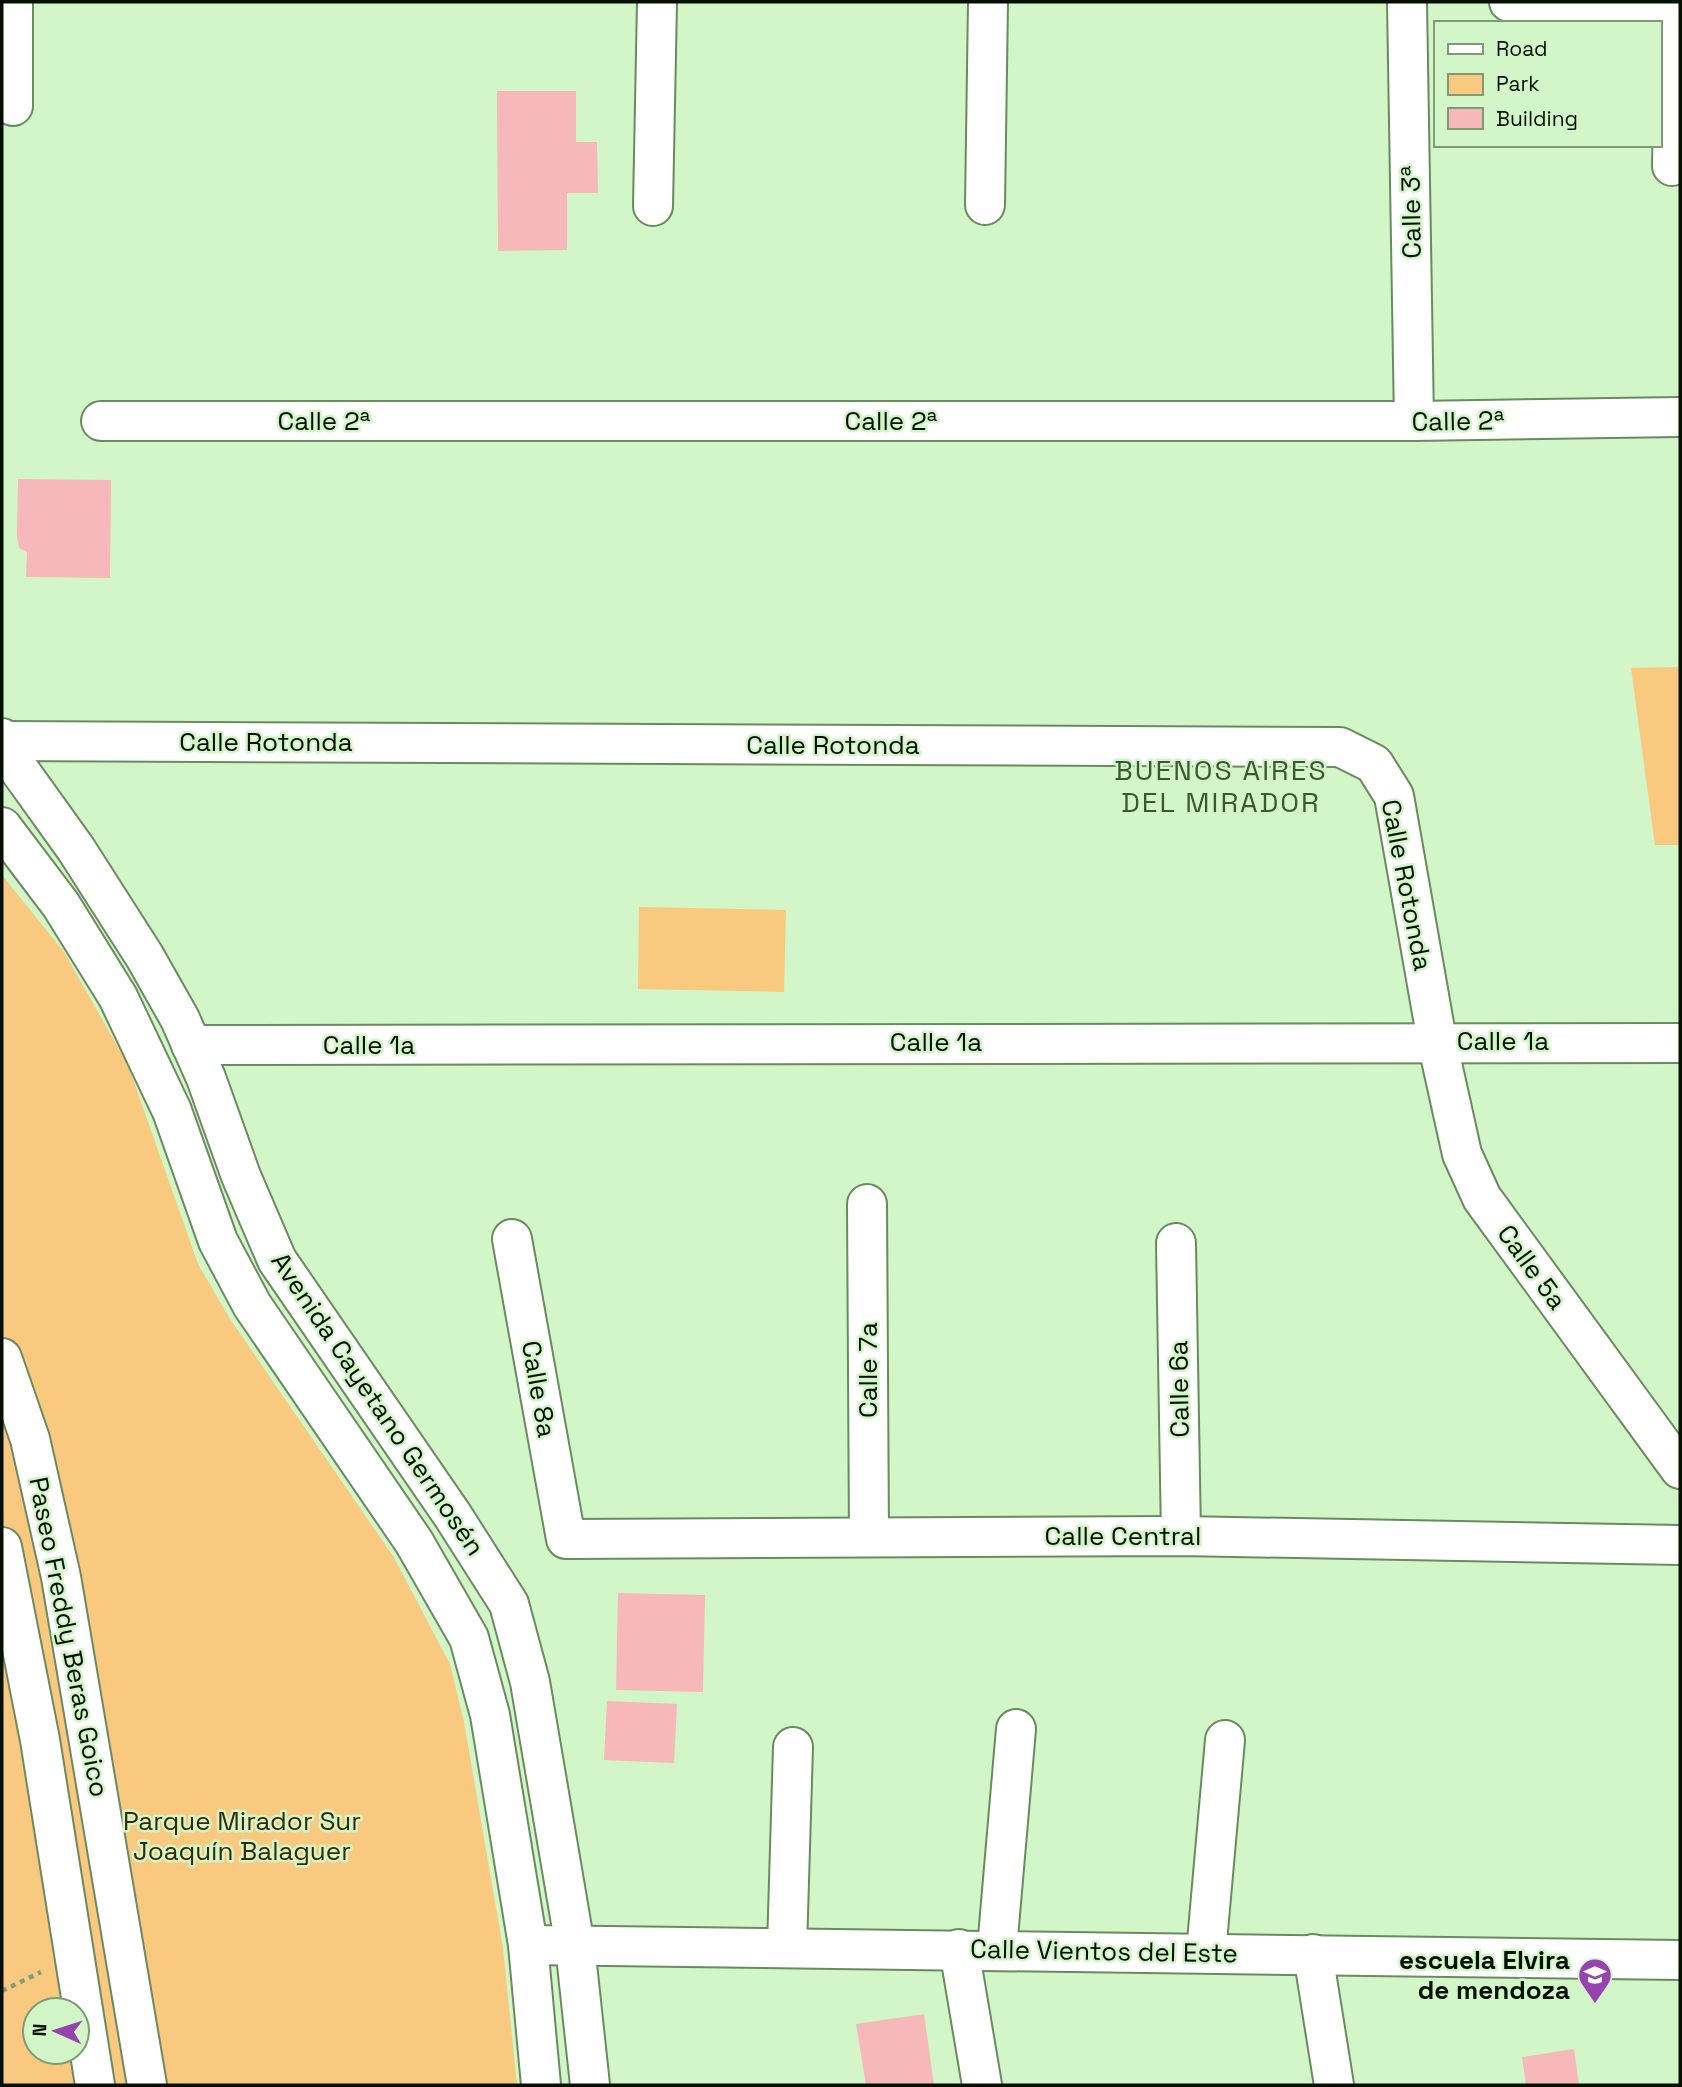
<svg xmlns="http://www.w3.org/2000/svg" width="1682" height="2087" font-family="'Space Grotesk',sans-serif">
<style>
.green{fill:#f8c97e;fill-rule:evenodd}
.building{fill:#f7b8b9}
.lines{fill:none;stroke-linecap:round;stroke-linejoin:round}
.minor-casing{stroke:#6a8a60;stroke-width:42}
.tertiary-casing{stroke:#6a8a60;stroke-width:42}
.path{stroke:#829d7a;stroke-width:4.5;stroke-dasharray:5 5;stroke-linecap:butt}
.minor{stroke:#fff;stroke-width:38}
.tertiary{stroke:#fff;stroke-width:38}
.labels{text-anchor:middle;stroke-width:5;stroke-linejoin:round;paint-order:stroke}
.street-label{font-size:26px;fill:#051002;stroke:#d2f6c7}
.park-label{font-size:26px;fill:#3d2700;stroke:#d2f6c7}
.poi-label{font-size:26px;font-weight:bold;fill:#051002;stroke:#d2f6c7;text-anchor:end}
.neighbourhood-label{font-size:28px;letter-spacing:2px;fill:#3a5830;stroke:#d2f6c7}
</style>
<rect width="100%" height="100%" fill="#d2f6c7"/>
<!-- green -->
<g class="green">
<polygon points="1680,667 1680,845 1655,845 1631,668"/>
<path d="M2,875L64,952L128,1065L198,1264L230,1319L393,1556L450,1664L464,1722L503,1948L517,2085H2ZM35,2010H77V2052H35Z"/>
<polygon points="639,907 786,910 784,992 638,989"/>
</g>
<!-- building -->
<g class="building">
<polygon points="497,91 576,91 576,142 597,142 598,193 567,193 567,250 498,251"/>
<polygon points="18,479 111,480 110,578 26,577 27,552 19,548 17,536"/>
<polygon points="618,1593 705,1595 703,1692 616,1690"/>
<polygon points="607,1701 677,1704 674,1763 604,1760"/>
<polygon points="924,2014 934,2085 866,2085 856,2024"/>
<polygon points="1574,2049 1579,2085 1526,2085 1522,2057"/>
</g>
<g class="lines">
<!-- minor casing -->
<g class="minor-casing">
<g id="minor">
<polyline points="13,2 13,106"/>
<polyline points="1407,2 1414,421"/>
<polyline points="1509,2 1680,3"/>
<polyline points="1672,166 1675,3"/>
<polyline points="985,205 988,2"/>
<polyline points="653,206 657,2"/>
<polyline points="101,421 1414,421 1680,417"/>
<polyline points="2,741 1340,747 1374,764 1394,796 1437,1041 1462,1154 1482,1198 1680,1469"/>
<polyline points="191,1045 1680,1043"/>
<polyline points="867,1204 869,1536"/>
<polyline points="512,1239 566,1539 1181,1536 1680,1545"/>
<polyline points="1176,1243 1181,1536"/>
<polyline points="528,1945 1680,1960"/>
<polyline points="787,1948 793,1747"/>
<polyline points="959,1949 982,2085"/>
<polyline points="997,1949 1016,1729"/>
<polyline points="1206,1953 1225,1740"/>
<polyline points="1313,1954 1334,2085"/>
</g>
</g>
<!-- tertiary casing -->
<g class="tertiary-casing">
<g id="tertiary">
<polyline points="2,738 10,757 76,849 145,957 180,1019 206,1078 241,1176 277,1260 453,1516 509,1604 530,1682 575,1946 590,2085"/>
<polyline points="2,827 61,905 118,997 172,1111 218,1241 252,1305 414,1542 469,1638 490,1715 528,1945 541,2085"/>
<polyline points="2,1358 30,1439 61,1577 147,2085"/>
<polyline points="2,1547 40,1740 95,2085"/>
</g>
</g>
<!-- path -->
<polyline class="path" points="2,1991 41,1972"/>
<!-- minor -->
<use href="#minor" class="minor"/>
<!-- tertiary -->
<use href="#tertiary" class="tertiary"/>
</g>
<!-- icons -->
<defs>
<g id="school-pin" transform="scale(1.75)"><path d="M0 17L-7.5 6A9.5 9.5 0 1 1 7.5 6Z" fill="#9642af" stroke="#d2f6c7"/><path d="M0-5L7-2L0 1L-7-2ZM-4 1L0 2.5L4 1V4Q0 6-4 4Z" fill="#fff"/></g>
</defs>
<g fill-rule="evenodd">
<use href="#school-pin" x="1595" y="1975"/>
</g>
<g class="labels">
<!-- street labels -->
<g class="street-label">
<text transform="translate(1411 212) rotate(-91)" y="9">Calle 3ª</text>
<text x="324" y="430">Calle 2ª</text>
<text x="891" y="430">Calle 2ª</text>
<text transform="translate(1458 421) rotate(-1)" y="9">Calle 2ª</text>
<text x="266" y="751">Calle Rotonda</text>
<text x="833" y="754">Calle Rotonda</text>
<text transform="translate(1407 885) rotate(79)" y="9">Calle Rotonda</text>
<text x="1503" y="1050">Calle 1a</text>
<text x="936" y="1051">Calle 1a</text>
<text x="369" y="1054">Calle 1a</text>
<text transform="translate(1532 1267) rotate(54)" y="9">Calle 5a</text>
<text transform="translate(868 1370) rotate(-90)" y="9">Calle 7a</text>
<text transform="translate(539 1389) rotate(80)" y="9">Calle 8a</text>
<text transform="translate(1179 1389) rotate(-91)" y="9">Calle 6a</text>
<text transform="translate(378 1404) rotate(56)" y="9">Avenida Cayetano Germosén</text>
<text x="1123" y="1545">Calle Central</text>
<text transform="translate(69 1637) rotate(79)" y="9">Paseo Freddy Beras Goico</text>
<text transform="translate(1104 1951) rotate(1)" y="9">Calle Vientos del Este</text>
</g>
<!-- park labels -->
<g class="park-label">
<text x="242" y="1830">Parque Mirador Sur<tspan x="242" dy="30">Joaquín Balaguer</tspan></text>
</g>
<!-- poi labels -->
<g class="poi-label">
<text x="1570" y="1969">escuela Elvira<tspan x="1570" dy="30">de mendoza</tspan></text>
</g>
<!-- neighbourhood labels -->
<g class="neighbourhood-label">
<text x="1221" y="780">BUENOS AIRES<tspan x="1221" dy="32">DEL MIRADOR</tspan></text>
</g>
</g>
<!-- border -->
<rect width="1682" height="2087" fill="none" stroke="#051002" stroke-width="7"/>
<!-- legend -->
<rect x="1434" y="21" width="228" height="126" fill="#d2f6c7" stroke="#809a78" stroke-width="2"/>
<rect x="1448" y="44" width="35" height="10" fill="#ffffff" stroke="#809a78" stroke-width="2"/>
<text x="1496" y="56" font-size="21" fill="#051002">Road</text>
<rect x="1448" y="74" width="35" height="21" fill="#f8c97e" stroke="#809a78" stroke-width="2"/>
<text x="1496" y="91" font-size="21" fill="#051002">Park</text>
<rect x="1448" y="108" width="35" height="21" fill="#f7b8b9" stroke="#809a78" stroke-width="2"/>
<text x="1496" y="126" font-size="21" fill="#051002">Building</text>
<!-- north arrow -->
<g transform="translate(56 2031) rotate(273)"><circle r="33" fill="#d2f6c7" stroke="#809a78" stroke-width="2"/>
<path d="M0-5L12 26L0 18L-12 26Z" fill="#9642af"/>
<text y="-10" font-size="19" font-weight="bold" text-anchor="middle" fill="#051002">N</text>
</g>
</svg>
